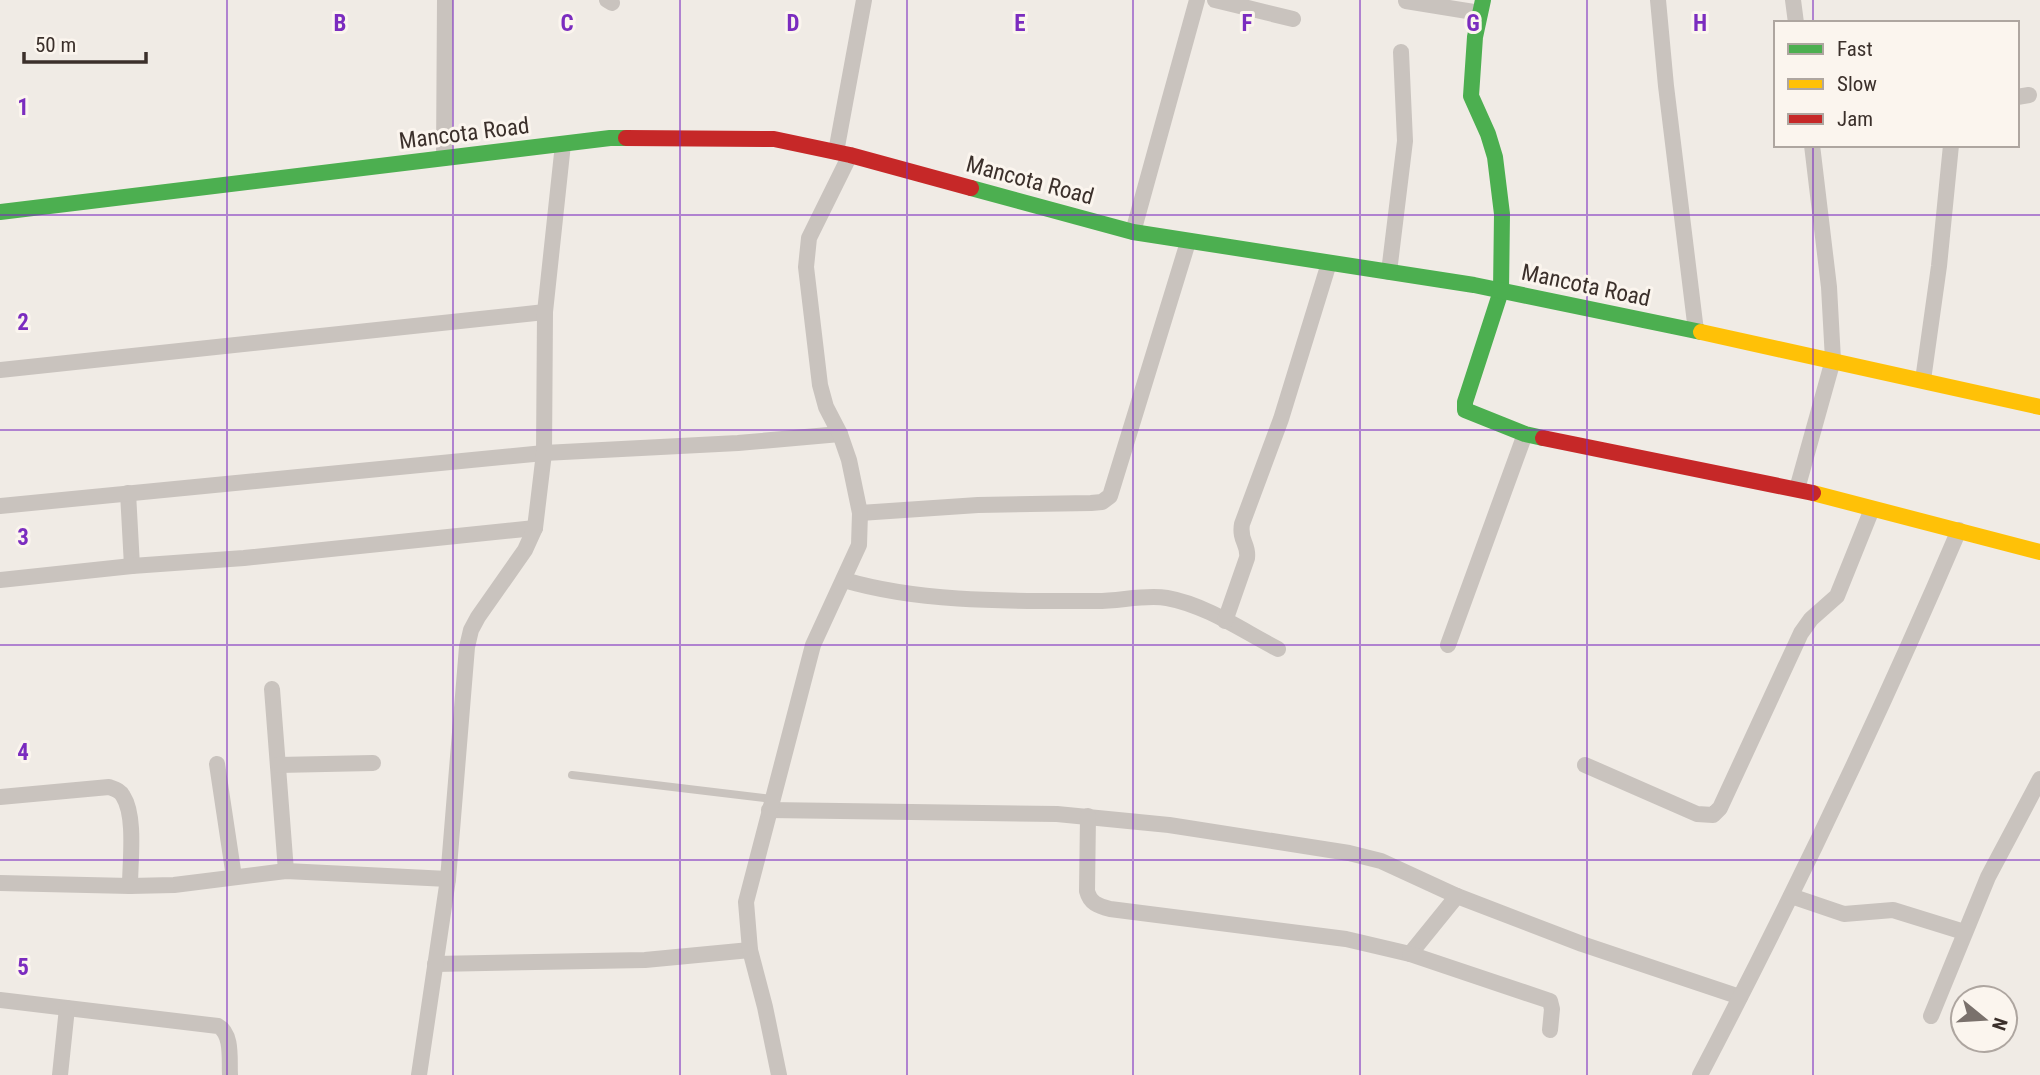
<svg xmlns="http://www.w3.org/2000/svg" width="2040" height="1075" font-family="'Roboto Condensed',sans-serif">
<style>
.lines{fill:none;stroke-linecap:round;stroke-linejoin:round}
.lane{stroke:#c9c3be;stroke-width:8}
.street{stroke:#c9c3be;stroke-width:16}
.fast{stroke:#4caf50;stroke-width:16}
.slow{stroke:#ffc107;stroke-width:16}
.jam{stroke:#c62828;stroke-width:16}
.grid{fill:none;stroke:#7b2cbf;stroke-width:2;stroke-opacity:0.55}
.labels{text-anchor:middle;stroke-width:6;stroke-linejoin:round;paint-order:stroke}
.street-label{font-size:23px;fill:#3b302b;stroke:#fbf5ee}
.grid-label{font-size:23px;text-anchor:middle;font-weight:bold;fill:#7b2cbf;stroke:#fbf5ee;stroke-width:6;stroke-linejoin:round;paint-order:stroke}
</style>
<rect width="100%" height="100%" fill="#f0ebe5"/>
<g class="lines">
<!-- lane -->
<polyline class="lane" points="572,775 772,799"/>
<!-- street -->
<g class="street">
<polyline points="607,0 612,3"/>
<polyline points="1215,0 1293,19"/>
<polyline points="1658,0 1666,86 1696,331"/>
<polyline points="1793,0 1796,23"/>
<polyline points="1406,1 1480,13"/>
<polyline points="2017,97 2029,95"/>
<polyline points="836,152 864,0"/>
<polyline points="444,158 445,0"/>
<polyline points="1133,232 1197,0"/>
<polyline points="1389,272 1405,141 1401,52"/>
<polyline points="0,370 545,312"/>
<polyline points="1923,380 1939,266 1951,145"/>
<polyline points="1797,489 1833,360 1829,287 1812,145"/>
<polyline points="128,493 132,566"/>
<polyline points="0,506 544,453 738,443 840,434"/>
<polyline points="860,513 978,505 1091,503 1102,502 1110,496 1188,242"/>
<polyline points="0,580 132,566 244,558 535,528"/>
<path d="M844,580C922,603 1012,601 1093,601C1117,602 1144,594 1167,598C1206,605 1243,631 1278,649"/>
<path d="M1225,621L1247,558C1249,544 1239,541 1242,524L1281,419L1329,263"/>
<polyline points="1448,645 1525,434"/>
<polyline points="272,689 286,871"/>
<polyline points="217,764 234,877"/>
<polyline points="278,765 373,763"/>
<polyline points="1585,765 1697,814 1713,815 1720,808 1801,633 1811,619 1837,596 1872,509"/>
<path d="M0,797L109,787C114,789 120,790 123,796C136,816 130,862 130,886"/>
<polyline points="769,810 1057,814 1169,825 1349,853 1381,861 1457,896"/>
<path d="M1088,816L1087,891C1090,903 1098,906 1110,909L1346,939L1410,954L1457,896L1582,944L1740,997"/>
<polyline points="0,883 130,886 174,885 286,871 448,879"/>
<polyline points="1791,896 1844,914 1893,910 1964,932"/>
<polyline points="1410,954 1550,1001 1552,1009 1550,1030"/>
<polyline points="435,964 645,960 750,950"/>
<path d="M0,1000L218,1026C233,1034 229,1061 230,1075"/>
<polyline points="1931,1016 1988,877 2040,779"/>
<polyline points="60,1075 67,1008"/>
<polyline points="419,1075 448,879 467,647 471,630 478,617 525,550 535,528 544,453 545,312 563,144"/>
<polyline points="779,1075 765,1007 750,950 746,902 813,645 859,545 860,513 849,460 840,434 826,407 820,385 806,267 809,238 850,155"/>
<path d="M1700,1075C1793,897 1880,715 1959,530"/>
</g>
<!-- fast -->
<g class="fast">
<polyline points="1483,0 1475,37 1471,96 1488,134 1495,157 1502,214 1501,291 1465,402 1465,410 1525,434 1543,438"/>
<polyline points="971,188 1133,232 1474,285 1701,332"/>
<polyline points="0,212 610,138 626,138"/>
</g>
<!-- slow -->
<g class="slow">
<polyline points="1701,332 2040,407"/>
<polyline points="1813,493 2040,552"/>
</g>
<!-- jam -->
<g class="jam">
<polyline points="626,138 774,139 850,155 971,188"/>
<polyline points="1543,438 1813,493"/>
</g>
</g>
<!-- grid -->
<path class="grid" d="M227,0V1075M453,0V1075M680,0V1075M907,0V1075M1133,0V1075M1360,0V1075M1587,0V1075M1813,0V23M1813,145V1075M0,215H2040M0,430H2040M0,645H2040M0,860H2040"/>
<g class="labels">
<!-- street labels -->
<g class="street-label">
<text transform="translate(464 133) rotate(-7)" y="8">Mancota Road</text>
<text transform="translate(1030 180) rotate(15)" y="8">Mancota Road</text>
<text transform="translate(1586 285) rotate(12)" y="8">Mancota Road</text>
</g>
</g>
<g class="grid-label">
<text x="340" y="31">B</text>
<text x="567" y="31">C</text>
<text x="793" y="31">D</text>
<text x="1020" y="31">E</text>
<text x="1247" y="31">F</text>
<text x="1473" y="31">G</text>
<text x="1700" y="31">H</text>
<text x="23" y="115">1</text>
<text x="23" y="330">2</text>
<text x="23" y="545">3</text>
<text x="23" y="760">4</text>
<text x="23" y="975">5</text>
</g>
<!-- legend -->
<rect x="1774" y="21" width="245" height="126" fill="#fbf5ee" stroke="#aea6a0" stroke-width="2"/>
<rect x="1788" y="44" width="35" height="10" fill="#4caf50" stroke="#aea6a0" stroke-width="2"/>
<text x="1837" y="56" font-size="21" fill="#3b302b">Fast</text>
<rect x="1788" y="79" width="35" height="10" fill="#ffc107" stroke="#aea6a0" stroke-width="2"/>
<text x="1837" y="91" font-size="21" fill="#3b302b">Slow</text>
<rect x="1788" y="114" width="35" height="10" fill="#c62828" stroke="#aea6a0" stroke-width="2"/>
<text x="1837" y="126" font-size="21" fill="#3b302b">Jam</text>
<!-- north arrow -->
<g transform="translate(1984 1019) rotate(108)"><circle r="33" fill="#fbf5ee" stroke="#aea6a0" stroke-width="2"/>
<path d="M0-5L12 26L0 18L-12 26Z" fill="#7a716c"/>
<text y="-10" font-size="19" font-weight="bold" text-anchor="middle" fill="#3b302b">N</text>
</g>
<!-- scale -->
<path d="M24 52v10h122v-10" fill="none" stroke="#3b302b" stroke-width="3.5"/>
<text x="35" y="52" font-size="21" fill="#3b302b" stroke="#fbf5ee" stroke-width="5" paint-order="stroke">50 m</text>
</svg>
